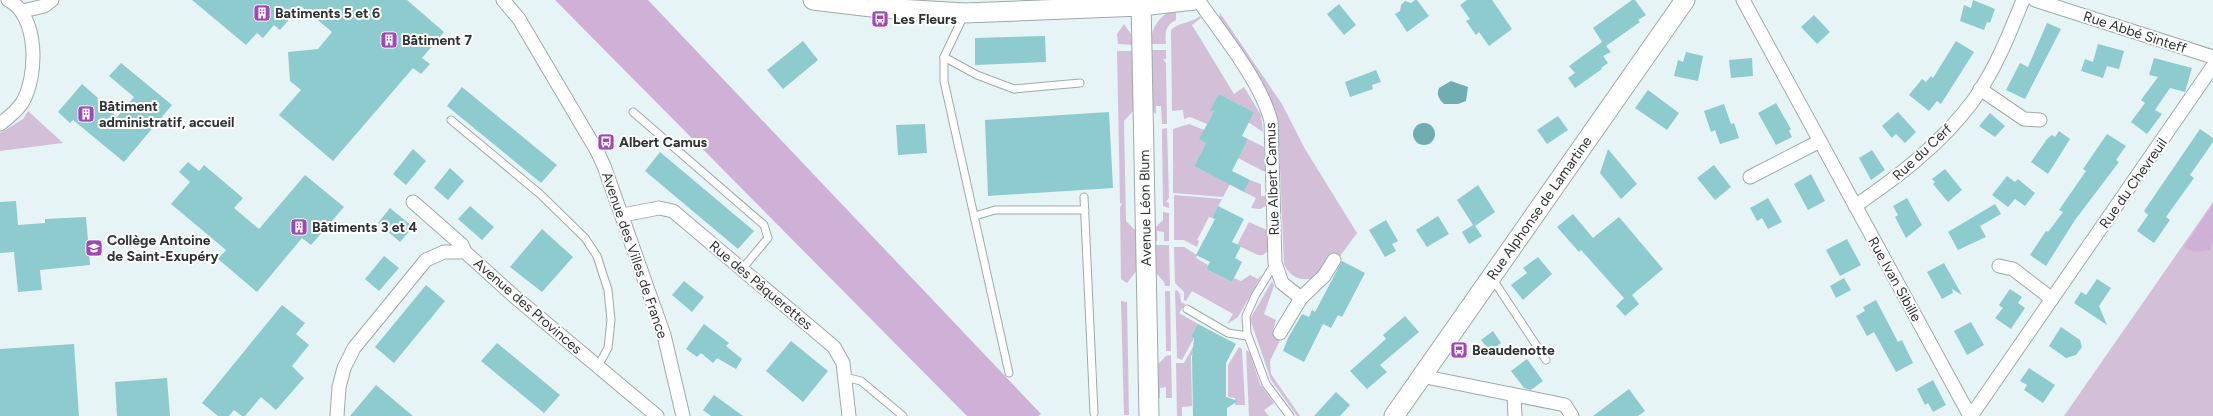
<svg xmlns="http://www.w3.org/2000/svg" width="2213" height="416" font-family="Figtree,sans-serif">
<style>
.green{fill:#d4bfd9}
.forest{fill:#cfb0d6}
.water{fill:#70adb0}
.building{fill:#8dcbce}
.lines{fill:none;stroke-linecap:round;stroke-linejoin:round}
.lane-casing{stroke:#9daaaa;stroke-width:9}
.street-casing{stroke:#9daaaa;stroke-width:15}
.secondary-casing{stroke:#9daaaa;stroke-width:21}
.lane{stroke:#fff;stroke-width:7}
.street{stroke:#fff;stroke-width:13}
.secondary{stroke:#fff;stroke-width:19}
.labels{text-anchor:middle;stroke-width:4;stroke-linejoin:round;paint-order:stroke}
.poi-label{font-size:14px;font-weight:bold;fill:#2d3233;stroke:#fff;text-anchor:start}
.street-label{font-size:14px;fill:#2d3233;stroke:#fff}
</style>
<rect width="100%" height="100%" fill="#e7f4f5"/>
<!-- green -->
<g class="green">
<path d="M1176,9V20C1165,25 1165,33 1166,44H1150C1152,27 1159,15 1176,9Z"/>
<path d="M1220,13L1282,104L1305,149L1357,233L1338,259L1329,255L1314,278C1300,282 1289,276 1284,264L1278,119L1271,101L1219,18Z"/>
<path d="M1200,16L1201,18L1192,25L1234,94L1244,87L1261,115L1263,132L1248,122L1254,112L1219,94L1211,109L1214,111L1207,124L1190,117L1184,119L1183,110L1172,111L1171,30C1178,22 1192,23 1200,16Z"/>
<polygon points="1124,24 1131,34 1133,45 1118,44 1117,34"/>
<polygon points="1150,50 1166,50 1166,59 1163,59 1166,63 1167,124 1162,124 1161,106 1156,106 1156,114 1152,110"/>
<polygon points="1117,51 1134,51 1134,110 1124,121 1126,221 1136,231 1137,270 1127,283 1121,279 1120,207 1122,204 1120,203"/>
<polygon points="28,111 63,143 0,151 0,133 23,119"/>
<polygon points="1189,124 1204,130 1206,143 1194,166 1230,184 1223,197 1173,193 1173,129"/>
<polygon points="1167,128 1169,198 1166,202 1169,203 1169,208 1163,206 1162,134 1162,129"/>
<polygon points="1248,139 1264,147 1265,172 1238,158"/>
<polygon points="1250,180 1261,184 1261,196 1266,196 1266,206 1260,209 1251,208 1256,198 1244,192"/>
<polygon points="1174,195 1222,199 1212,218 1209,217 1197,240 1199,241 1197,247 1184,240 1174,240"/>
<polygon points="2213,202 2213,416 2064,416"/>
<polygon points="1163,212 1169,213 1169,241 1164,241 1164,232 1157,231 1157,241 1154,241 1155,228 1163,220"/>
<polygon points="1249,222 1267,230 1268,251 1263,255 1258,255 1237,245"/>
<polygon points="1153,245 1169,245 1170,286 1165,286 1164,282 1155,272"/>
<polygon points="1174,247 1184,247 1197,255 1196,258 1208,265 1206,269 1232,282 1234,278 1241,281 1250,275 1258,279 1263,273 1238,317 1227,324 1233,314 1192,291 1186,301 1184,300 1184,292 1175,283"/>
<polygon points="1272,281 1274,286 1264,314 1276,320 1273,331 1282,336 1270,361 1271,374 1300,416 1297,416 1271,380 1250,319"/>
<polygon points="1177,290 1180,294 1181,302 1185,304 1179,313 1198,324 1191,336 1194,338 1182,360 1177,358 1175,291"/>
<polygon points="1165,291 1170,291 1171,351 1166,351"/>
<polygon points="1121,301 1127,302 1129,415 1124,415"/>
<polygon points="1194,345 1197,347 1191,356 1192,406 1182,407 1182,416 1177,416 1176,363 1184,363"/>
<polygon points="1239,347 1242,349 1245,405 1235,405 1235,398 1228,397 1228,365"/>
<polygon points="1246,350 1250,353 1260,384 1274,403 1264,410 1269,416 1249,416"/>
<polygon points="1171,355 1172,398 1166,398 1166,387 1160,388 1160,398 1158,398 1157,365 1166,356"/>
</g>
<!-- forest -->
<g class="forest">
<polygon points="555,0 648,0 1041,414 1038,416 967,416"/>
<polygon points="2213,205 2213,237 2210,250 2194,252 2184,247"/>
</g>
<!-- water -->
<g class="water">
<path d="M1451,81L1468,87L1466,101L1458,104H1444C1439,99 1436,95 1439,88Z"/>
<circle cx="1424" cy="134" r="11"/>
</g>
<!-- building -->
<g class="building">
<polygon points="192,0 407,0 444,32 422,58 430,64 421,74 413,68 333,161 279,115 301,90 290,81 288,52 318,49 332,32 301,6 280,30 274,25 263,38 257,33 246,45"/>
<polygon points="1415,0 1417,0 1429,16 1407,32 1395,14 1400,11 1401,5 1405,1 1411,3"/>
<polygon points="1467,0 1492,0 1512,29 1489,46 1479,32 1476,35 1466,21 1470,19 1460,5"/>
<polygon points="1632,0 1635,0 1646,15 1638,20 1640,22 1606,46 1611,52 1603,56 1608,63 1601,68 1602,69 1575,88 1568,78 1575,73 1569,66 1602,42 1593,28"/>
<polygon points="1973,0 1995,9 1990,23 1987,22 1984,30 1960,21 1964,5 1971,8"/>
<polygon points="1339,4 1356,25 1344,35 1327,14"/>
<polygon points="1814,15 1830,32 1817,44 1801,27"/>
<polygon points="2047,23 2061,29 2025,99 2006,90 2020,63 2028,67"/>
<polygon points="1045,36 1046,62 975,65 975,38"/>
<polygon points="803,41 818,60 783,89 767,70"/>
<polygon points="1956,41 1974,52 1941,104 1937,101 1929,111 1909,95 1922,79 1926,82 1931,76 1933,78"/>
<polygon points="2098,44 2124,51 2119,69 2107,66 2103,78 2081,71 2085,59 2093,62"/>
<polygon points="1686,52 1703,56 1698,81 1674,76 1678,60 1683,62"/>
<polygon points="1752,58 1753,76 1731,78 1729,60"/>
<polygon points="2154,58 2192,68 2185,92 2170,88 2155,110 2162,114 2147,134 2131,122 2145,103 2141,100 2158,77 2149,75"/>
<polygon points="121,63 172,105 124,162 73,120 70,123 58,112 82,84 98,98 97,100 117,117 134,97 109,76"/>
<polygon points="1376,70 1381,82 1372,85 1373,89 1350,97 1345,82"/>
<polygon points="462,87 557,165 541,183 447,106"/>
<polygon points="1648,90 1679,113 1667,130 1635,108"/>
<polygon points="1219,94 1254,112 1242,136 1248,139 1232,171 1250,180 1244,192 1194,166 1206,143 1199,139 1214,111 1210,110"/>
<polygon points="1776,103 1791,129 1789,131 1792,137 1776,145 1758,113"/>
<polygon points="1724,104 1731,124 1734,123 1739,138 1720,144 1715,130 1711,132 1704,111"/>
<polygon points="1109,112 1113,188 988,196 985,120"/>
<polygon points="1898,112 1916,132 1905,143 1896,134 1892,138 1882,126"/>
<polygon points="1990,113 2005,126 1995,137 1979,126"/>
<polygon points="1558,116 1568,130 1547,144 1537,130"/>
<polygon points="925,124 927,153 898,155 896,125"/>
<polygon points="2200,129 2213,138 2213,142 2190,175 2194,178 2166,217 2170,220 2154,243 2137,231 2148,215 2144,211"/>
<polygon points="2059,131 2070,139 2048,174 2031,162 2047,139 2052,135 2055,137"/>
<polygon points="2107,134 2126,146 2116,160 2119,162 2075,220 2046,266 2030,255 2046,231 2048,232 2063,212 2059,210 2086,171 2083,169"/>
<polygon points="413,149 426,161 406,185 393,174"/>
<polygon points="1608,149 1637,184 1621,199 1600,173"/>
<polygon points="1872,150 1885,170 1871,180 1859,158"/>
<polygon points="660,152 754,231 738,249 645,171"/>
<polygon points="188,162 199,171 204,165 243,198 234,208 259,229 305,175 344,207 311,245 302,238 257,292 218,259 226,250 171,204 190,182 179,172"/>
<polygon points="1714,165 1731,187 1715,200 1697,178"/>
<polygon points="450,168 464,181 448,200 434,188"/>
<polygon points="1945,169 1962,190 1948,202 1933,184 1935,182 1932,179"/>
<polygon points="1811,174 1825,201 1808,210 1794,184"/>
<polygon points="2007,176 2015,182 2018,179 2035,193 2025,206 2015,199 2008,207 1992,195"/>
<polygon points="1478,185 1495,212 1475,226 1482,236 1469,244 1462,232 1473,225 1457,200"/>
<polygon points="1768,198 1782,222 1768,229 1762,218 1757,221 1750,208"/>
<polygon points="1907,198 1922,225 1906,238 1895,217 1898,215 1893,206"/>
<polygon points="16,201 18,225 45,223 45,219 86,217 90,265 40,270 42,290 18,292 14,252 0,253 0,202"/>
<polygon points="1995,204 2001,214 1980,226 1986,237 1958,250 1948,232"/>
<polygon points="470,206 494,227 482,240 458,219"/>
<polygon points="1218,206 1244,219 1232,242 1241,246 1235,258 1242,262 1232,282 1206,269 1210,262 1196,255 1215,219 1212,218"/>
<polygon points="390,208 413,227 400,242 378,223"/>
<polygon points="1573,214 1593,238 1619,217 1663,269 1632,295 1639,304 1625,316 1616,306 1624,298 1581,250 1579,252 1557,227"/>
<polygon points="1438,216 1449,234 1427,247 1416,230"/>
<polygon points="1386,220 1398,241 1392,244 1396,251 1385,257 1369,230"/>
<polygon points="542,229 573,257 542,292 510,267"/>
<polygon points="1847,239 1861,265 1840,276 1826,250"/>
<polygon points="384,256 399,268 379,291 365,279"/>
<polygon points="1538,257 1552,274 1523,300 1511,285 1527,273 1523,268"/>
<polygon points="1342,261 1365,273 1342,317 1338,315 1331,328 1323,324 1304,362 1283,351 1288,338 1302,314 1309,317 1312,310 1315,312"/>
<polygon points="1944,263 1962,295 1952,289 1953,293 1942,299 1927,272"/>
<polygon points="1844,278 1851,290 1836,298 1830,286"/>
<polygon points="2097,279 2111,288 2099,306 2107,325 2074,303 2081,292 2086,295"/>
<polygon points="684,281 704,297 692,312 672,295"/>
<polygon points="426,285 445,301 394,363 375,347"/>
<polygon points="2010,289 2022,297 2018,303 2025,308 2011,329 1995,318 2003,308 1999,305"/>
<polygon points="1876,300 1898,342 1902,340 1913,363 1896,372 1874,332 1867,336 1856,316 1865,311 1863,307"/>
<polygon points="282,305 305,323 296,334 309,345 292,366 304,378 276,410 261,397 245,416 242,416 234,410 229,416 218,416 202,403"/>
<polygon points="1405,316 1419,332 1380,365 1387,372 1367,389 1350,371 1386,339 1383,335"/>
<polygon points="1971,322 1984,345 1967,355 1954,331"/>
<polygon points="704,324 729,343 726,346 742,359 736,369 717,358 713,363 701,353 697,357 686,349"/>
<polygon points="1198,324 1236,344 1226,363 1226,397 1238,401 1227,408 1227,416 1193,416 1192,358 1194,338 1191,336"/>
<polygon points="2061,327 2080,340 2082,347 2076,355 2066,358 2049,346"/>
<polygon points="1493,331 1501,343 1490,351 1481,340"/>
<polygon points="791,341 828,371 803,402 766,371"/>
<polygon points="497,343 560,395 544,413 481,361"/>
<polygon points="74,344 79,416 0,416 0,349"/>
<polygon points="1527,359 1543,381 1531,390 1524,388 1511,371"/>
<polygon points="2029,368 2055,385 2043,403 2024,390 2027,385 2020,381"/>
<polygon points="167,378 170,416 117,416 115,382"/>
<polygon points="1933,380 1946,405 1933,412 1928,403 1925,405 1917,389"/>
<polygon points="376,385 413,416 350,416"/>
<polygon points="1629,389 1645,411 1638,416 1593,416"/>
<polygon points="1336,392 1350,405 1340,416 1314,416"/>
<polygon points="714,395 743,416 711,416 703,410"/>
</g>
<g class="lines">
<!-- lane casing -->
<g class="lane-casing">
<g id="lane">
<polyline points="964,15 944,57 944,81 1009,373"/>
<polyline points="944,57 977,75 1014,89 1080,83"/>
<polyline points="633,112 764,225 768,238 742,269"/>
<polyline points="451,120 540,194 585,238 597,256 608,290 611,320 608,348 598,366"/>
<polyline points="1084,197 1094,413"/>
<polyline points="975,216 995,210 1085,210"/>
<polyline points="1275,263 1255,296 1246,316 1247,333 1266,384 1290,416"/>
<polyline points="1492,278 1546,360"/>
<polyline points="1187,309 1228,333 1247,336"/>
<polyline points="845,377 861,381 903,416"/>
</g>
</g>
<!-- street casing -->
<g class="street-casing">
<g id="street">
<polyline points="503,0 519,19 597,151 604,166 664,335 683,416"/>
<path d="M1198,0C1222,34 1261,82 1271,121L1275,263L1282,283L1301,298"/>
<polyline points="1743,0 1970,416"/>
<polyline points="2035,0 2213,57"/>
<polyline points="23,11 44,6 52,0"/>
<polyline points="1980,89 2024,119 2040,120"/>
<path d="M0,124C8,118 16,112 22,103C38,77 39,15 8,0"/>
<polyline points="1750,177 1820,141"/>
<polyline points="413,202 462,245 465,252"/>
<path d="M1855,206C1899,176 1941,144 1973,101C1995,70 2009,35 2023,0"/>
<polyline points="623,215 659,208 673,211 834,347 843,363 849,416"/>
<polyline points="1999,266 2013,269 2052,299"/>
<polyline points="1280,333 1301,298 1324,276 1334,260"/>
<polyline points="1421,376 1565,405 1572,416"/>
<polyline points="1514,396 1515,416"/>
<polyline points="337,416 339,387 344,368 354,348 426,260 444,252 465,252 515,297 657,416"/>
<polyline points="1971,416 2213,66"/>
</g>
</g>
<!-- secondary casing -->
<g class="secondary-casing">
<g id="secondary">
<polyline points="813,0 880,8 965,13 1141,6 1194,0"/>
<polyline points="1141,0 1149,416"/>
<polyline points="1394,416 1685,0"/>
</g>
</g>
<!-- lane -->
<use href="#lane" class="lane"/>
<!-- street -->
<use href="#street" class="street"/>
<!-- secondary -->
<use href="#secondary" class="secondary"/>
</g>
<!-- icons -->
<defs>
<g id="building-square" transform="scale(0.9)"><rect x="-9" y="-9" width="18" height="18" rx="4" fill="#a147b3" stroke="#fff"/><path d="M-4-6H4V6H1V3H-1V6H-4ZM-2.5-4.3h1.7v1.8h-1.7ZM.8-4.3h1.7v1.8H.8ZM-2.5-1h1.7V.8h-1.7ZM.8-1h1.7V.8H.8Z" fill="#fff"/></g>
<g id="bus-square" transform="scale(0.9)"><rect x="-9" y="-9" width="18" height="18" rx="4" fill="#a147b3" stroke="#fff"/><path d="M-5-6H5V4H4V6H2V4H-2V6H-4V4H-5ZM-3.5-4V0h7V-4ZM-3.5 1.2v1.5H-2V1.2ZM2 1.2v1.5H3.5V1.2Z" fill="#fff"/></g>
<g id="school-square" transform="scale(0.9)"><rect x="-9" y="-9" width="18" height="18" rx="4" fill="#a147b3" stroke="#fff"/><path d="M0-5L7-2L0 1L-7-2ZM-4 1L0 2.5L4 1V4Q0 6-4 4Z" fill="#fff"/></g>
</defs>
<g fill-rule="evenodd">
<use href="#building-square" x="262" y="13"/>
<use href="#bus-square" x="880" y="19"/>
<use href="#building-square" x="389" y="40"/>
<use href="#building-square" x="86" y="114"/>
<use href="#bus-square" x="606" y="142"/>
<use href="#building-square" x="299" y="227"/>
<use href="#school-square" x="94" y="248"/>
<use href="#bus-square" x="1459" y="350"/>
</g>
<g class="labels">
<!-- poi labels -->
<g class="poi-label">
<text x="275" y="18">Batiments 5 et 6</text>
<text x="893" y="24">Les Fleurs</text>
<text x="402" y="45">Bâtiment 7</text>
<text x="99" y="111">Bâtiment<tspan x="99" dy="16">administratif, accueil</tspan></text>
<text x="619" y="147">Albert Camus</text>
<text x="312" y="232">Bâtiments 3 et 4</text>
<text x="107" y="245">Collège Antoine<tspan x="107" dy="16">de Saint-Exupéry</tspan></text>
<text x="1472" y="355">Beaudenotte</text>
</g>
<!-- street labels -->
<g class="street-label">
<text transform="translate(2135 32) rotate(18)" y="5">Rue Abbé Sinteff</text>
<text transform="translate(1922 152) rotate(-43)" y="5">Rue du Cerf</text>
<text transform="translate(1272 179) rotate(-92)" y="5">Rue Albert Camus</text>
<text transform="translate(2133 183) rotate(-55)" y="5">Rue du Chevreuil</text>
<text transform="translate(1145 208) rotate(-91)" y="5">Avenue Léon Blum</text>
<text transform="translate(1539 208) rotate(-55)" y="5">Rue Alphonse de Lamartine</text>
<text transform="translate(635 255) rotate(71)" y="5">Avenue des Villes de France</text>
<text transform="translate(1895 279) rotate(61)" y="5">Rue Ivan Sibille</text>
<text transform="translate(761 285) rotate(40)" y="5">Rue des Pâquerettes</text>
<text transform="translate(528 306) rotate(41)" y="5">Avenue des Provinces</text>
</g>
</g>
</svg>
